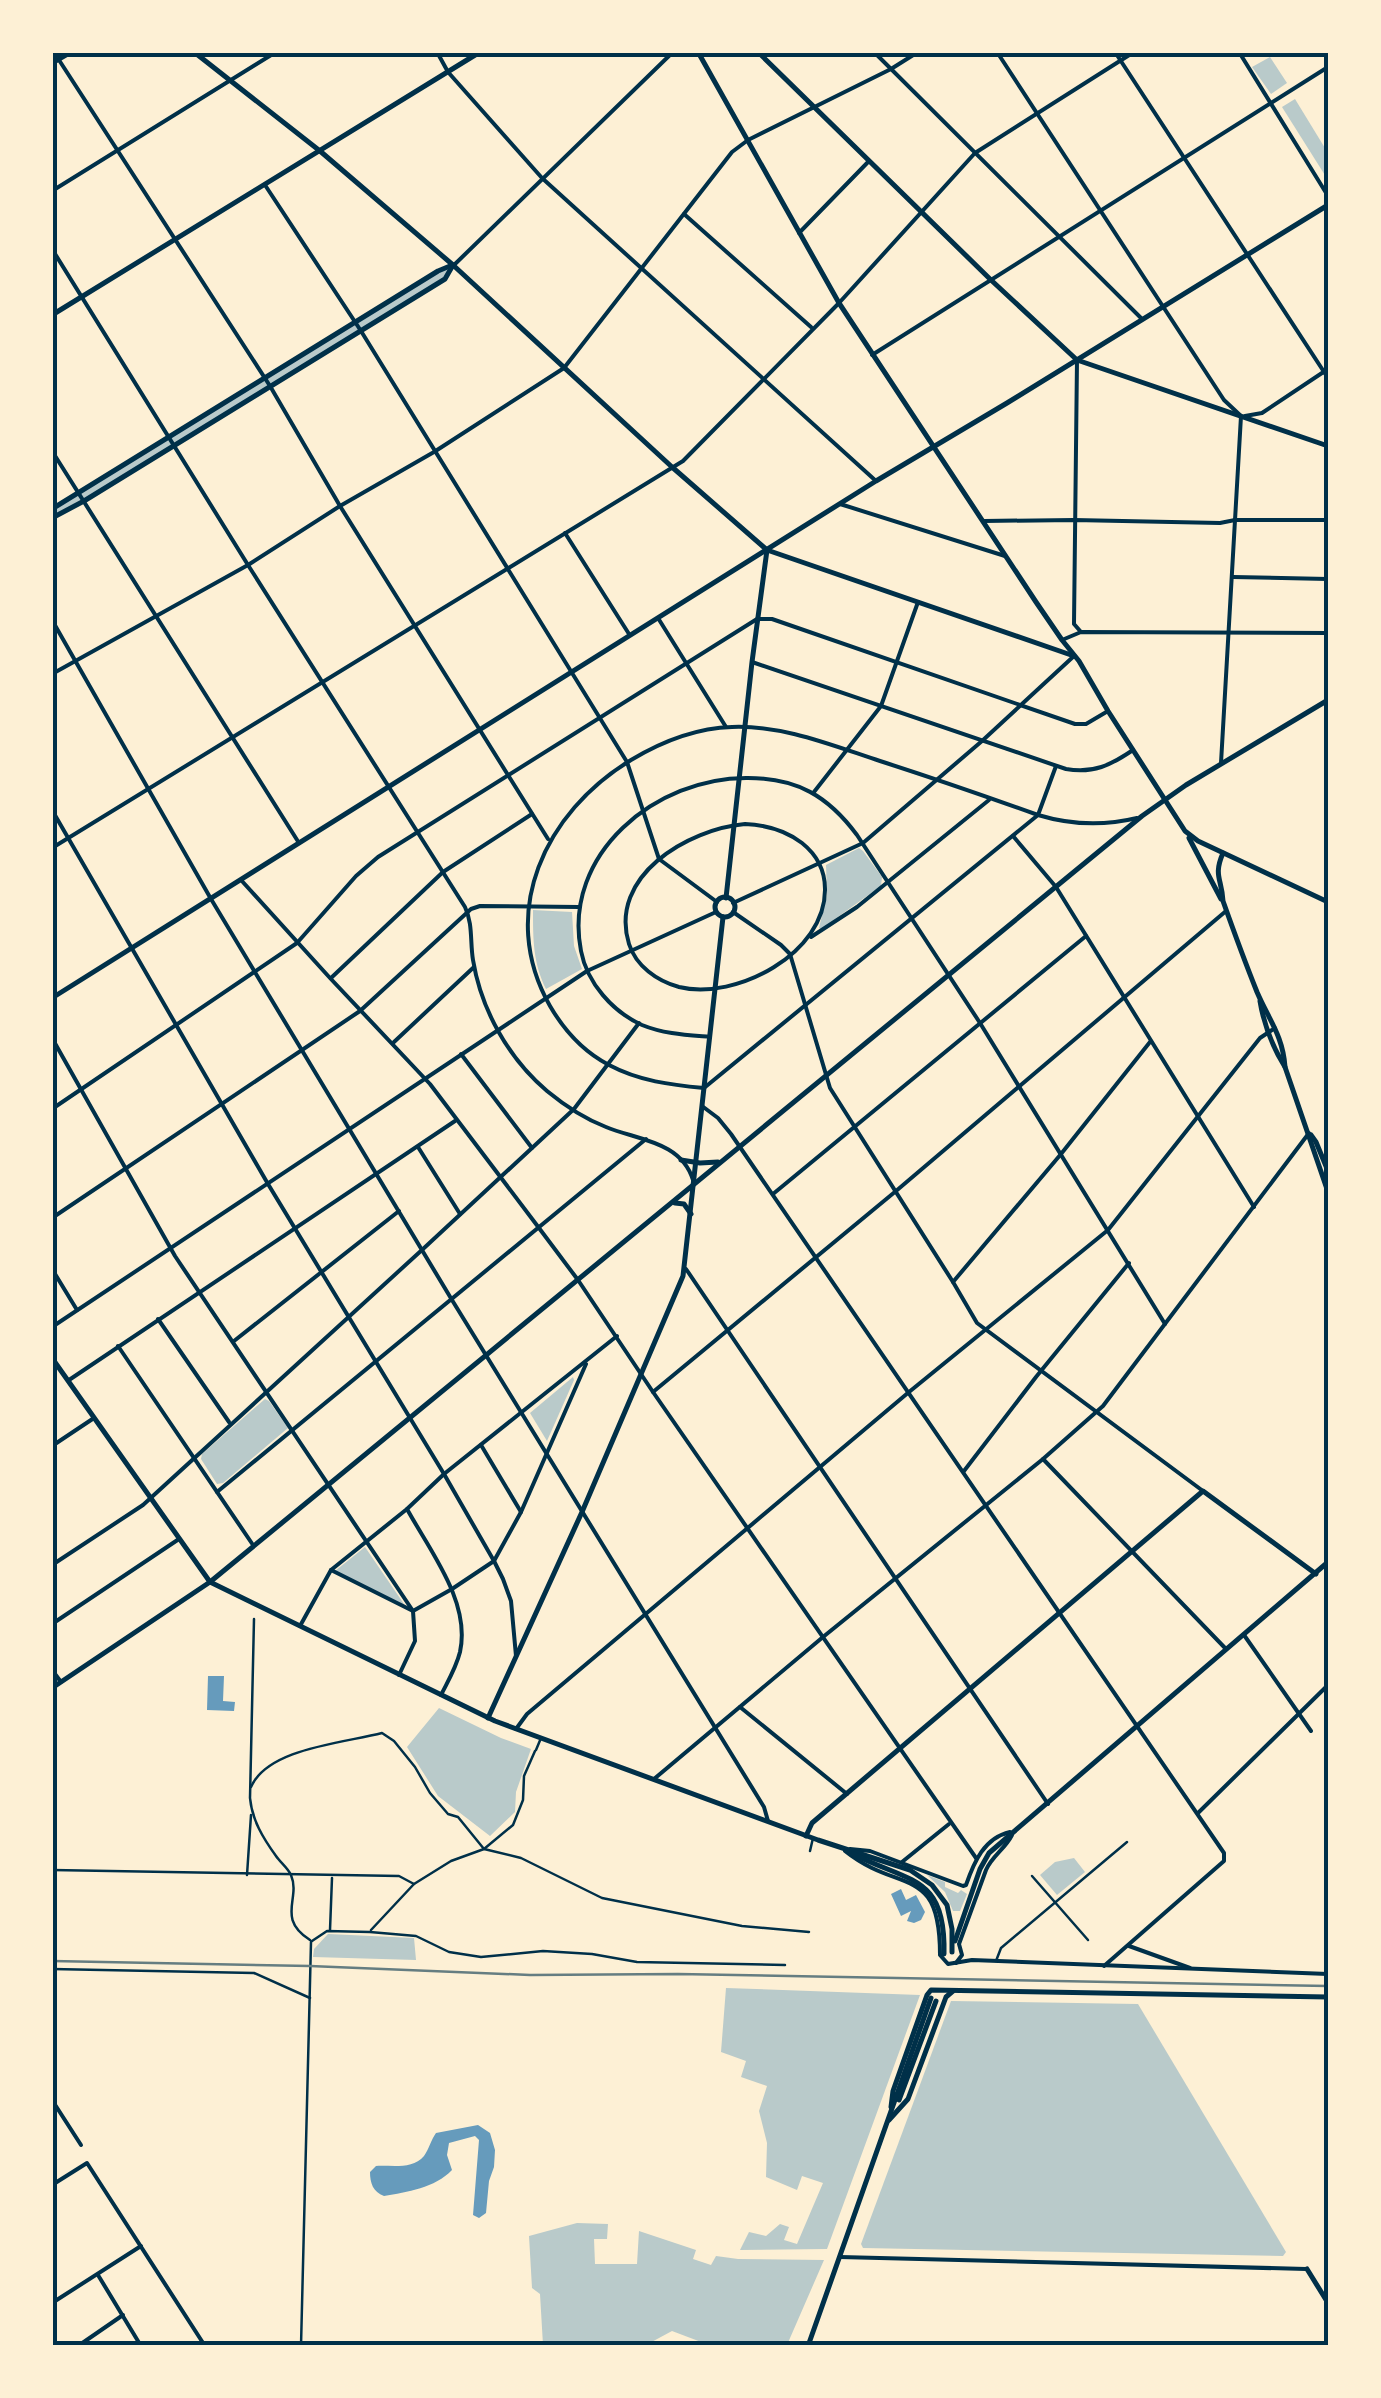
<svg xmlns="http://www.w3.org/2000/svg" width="1381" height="2398" font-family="'Open Sans',sans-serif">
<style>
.green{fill:#b9caca}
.water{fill:#669bbc}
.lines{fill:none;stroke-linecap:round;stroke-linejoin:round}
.service{stroke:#003049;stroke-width:2.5}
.pedestrian{stroke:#003049;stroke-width:2.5}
.minor{stroke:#003049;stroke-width:4}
.tertiary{stroke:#003049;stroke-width:5}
.secondary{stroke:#003049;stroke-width:5}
.rail{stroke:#657d81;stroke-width:2.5}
.neatline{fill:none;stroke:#003049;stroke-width:4}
</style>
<rect width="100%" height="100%" fill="#fdf0d5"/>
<!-- green -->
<g class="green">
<polygon points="1270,57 1287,83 1271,94 1252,67"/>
<polygon points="1295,99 1328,153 1328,180 1282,107"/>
<polygon points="453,265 445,279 53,518 53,509 438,271"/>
<polygon points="859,848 863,851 882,877 881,886 821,929 819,928 827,895 826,865"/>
<path d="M533,910L572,912L574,946L582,969L546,989C533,963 533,939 533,910Z"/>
<polygon points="573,1377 574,1380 547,1441 530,1413"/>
<polygon points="265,1399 269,1401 288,1428 223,1483 217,1484 201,1459 202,1454"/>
<polygon points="365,1547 406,1607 335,1571"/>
<polygon points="439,1708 501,1738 531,1749 516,1792 515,1812 490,1836 438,1796 407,1747"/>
<polygon points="1074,1858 1085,1872 1057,1895 1040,1875 1055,1862"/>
<polygon points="927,1875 945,1882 945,1887 958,1893 961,1890 967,1894 960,1911 953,1911 945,1892"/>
<polygon points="328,1934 414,1938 416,1960 313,1957 314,1949"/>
<polygon points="726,1988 920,1995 827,2249 740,2250 749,2232 766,2236 780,2224 789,2227 784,2240 797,2244 823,2183 802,2176 797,2190 766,2177 767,2143 759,2111 767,2086 741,2077 746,2061 721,2052"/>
<polygon points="951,2001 1138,2004 1286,2252 1283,2256 863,2248 861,2244"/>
<polygon points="577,2223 608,2224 607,2239 594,2239 595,2264 637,2264 639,2231 696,2250 693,2259 711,2265 716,2256 738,2259 824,2260 787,2345 709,2345 672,2331 646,2345 543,2345 540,2294 532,2288 529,2236"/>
</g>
<!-- water -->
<g class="water">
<polygon points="208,1676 224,1676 223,1701 235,1702 234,1711 207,1710"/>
<polygon points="901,1889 906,1900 916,1895 925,1912 921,1920 914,1923 907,1921 911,1911 901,1916 891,1894"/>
<path d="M478,2125L490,2133L495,2150L494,2167L489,2181L486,2213L479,2218L473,2215L479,2140L475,2136L449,2143L447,2155L452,2170C435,2188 407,2192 384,2196C373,2192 370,2183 370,2172L376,2166C392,2165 412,2170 424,2156C429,2149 431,2140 436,2133Z"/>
</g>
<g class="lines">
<!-- service -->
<g class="service">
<path d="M254,1619L250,1798C252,1820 263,1838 276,1856C280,1862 288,1868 291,1875C301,1899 276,1918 310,1940"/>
<path d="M251,1787C268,1748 344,1743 382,1733L394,1741L415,1767L430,1793L448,1814L458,1817L484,1849L521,1858L602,1898L742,1926L809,1932"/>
<polyline points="810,1851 813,1838"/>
<polyline points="52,1870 399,1876 414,1884"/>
<polyline points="247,1875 251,1815"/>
<polyline points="1032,1876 1088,1940"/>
<polyline points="330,1930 332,1878"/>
<polyline points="371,1930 414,1884 451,1861 484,1849 513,1825 523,1800 524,1776 535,1751"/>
<polyline points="312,1941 327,1931 370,1932 416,1936 449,1952 481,1957 543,1951 592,1954 637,1962 785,1965"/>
<polyline points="996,1961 1001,1948 1127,1842"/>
<polyline points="52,1969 254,1973 310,1998"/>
<polyline points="301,2346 311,1942"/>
</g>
<!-- pedestrian -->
<polyline class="pedestrian" points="536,1750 541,1738"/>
<!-- minor -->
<g class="minor">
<polyline points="437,52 448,72 542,178 876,481"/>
<polyline points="874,52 1142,319"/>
<polyline points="997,52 1224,400 1241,416 1221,763"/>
<polyline points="1115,52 1328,378"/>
<polyline points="1239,52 1328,196"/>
<polyline points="59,60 270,386 340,506 548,839"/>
<polyline points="265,185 361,331 627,762 659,859 717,902"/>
<polyline points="52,191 276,52"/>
<polyline points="684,214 811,327"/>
<polyline points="799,233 869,161"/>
<path d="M52,249L248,565L465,907C473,924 470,942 473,960C481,1009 508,1058 547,1091C564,1105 585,1119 606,1127C637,1140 681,1141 693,1180"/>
<polyline points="454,265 673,52"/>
<polyline points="872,355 1328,67"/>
<polyline points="1077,360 1074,624 1081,632"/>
<polyline points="1245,416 1262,413 1328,369"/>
<polyline points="52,451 299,843"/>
<polyline points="840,504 1005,556"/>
<polyline points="984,521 1074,520 1220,523 1235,520 1328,520"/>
<polyline points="565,533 629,634"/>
<polyline points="1233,577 1328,579"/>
<polyline points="658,618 726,727"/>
<polyline points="52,620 211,899 452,1300 764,1807 768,1821"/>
<polyline points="1062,640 1081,632 1328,633"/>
<path d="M752,662L1066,769C1093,774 1111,765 1133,750"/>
<polyline points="52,674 248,565 340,506 434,452 564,368 732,152 748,140 891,69 918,52"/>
<path d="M1056,766L1038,815L704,1088C671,1085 639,1081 609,1065C584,1052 564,1030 550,1006C497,913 545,812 631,760C661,742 697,728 732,727C783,725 831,745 880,761C933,778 985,796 1038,815C1071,825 1104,826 1137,818"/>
<polyline points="814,792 881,706 918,602"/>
<polyline points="52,810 268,1184 444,1474 494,1561 503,1579 511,1601 516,1656"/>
<path d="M745,824C766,825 785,830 802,843C817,855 825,869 825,889C826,953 736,1001 679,987C657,981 636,966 629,944C608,876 688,829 745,824Z"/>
<polyline points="1013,836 1056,887 1254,1207"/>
<polyline points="52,848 683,461 839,303 975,153 1134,52"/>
<polyline points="241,880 330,978 430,1084 539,1228 578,1280 653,1392 976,1858"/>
<polyline points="733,903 863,843 982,741 1074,656"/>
<polyline points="733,912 781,945 790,954 830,1088 953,1282 977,1323 1203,1491"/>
<polyline points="811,937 857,907 989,800"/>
<polyline points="331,978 443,872 532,814"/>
<path d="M710,1037C687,1035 664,1034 642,1025C613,1012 587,983 581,951C562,854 656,777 748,778C797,778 828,796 857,835L980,1023L1165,1324"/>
<polyline points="52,1038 175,1256 413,1611 415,1641 399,1675"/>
<polyline points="394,1042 474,967"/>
<polyline points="461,1054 532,1148"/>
<polyline points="702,1106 718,1118 731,1134 1224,1853 1224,1861 1104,1966"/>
<polyline points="52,1109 297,943 356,876 378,857 757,619 772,619 1075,724 1086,724 1108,711"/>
<polyline points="418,1147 460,1214"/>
<polyline points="773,1194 1086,936"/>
<polyline points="52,1218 360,1011 471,909 480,906 579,907"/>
<polyline points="52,1269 77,1310"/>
<polyline points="686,1269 1048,1804"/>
<polyline points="953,1282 1061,1154 1150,1042"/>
<polyline points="158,1319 229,1422"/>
<polyline points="52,1327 587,971 716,912"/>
<polyline points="234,1341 399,1211"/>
<polyline points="118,1346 253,1545"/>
<polyline points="69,1380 455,1121"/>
<polyline points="653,1392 896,1191 1226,911"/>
<polyline points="481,1445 521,1512"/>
<polyline points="52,1446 94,1418"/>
<polyline points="1043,1459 1226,1649"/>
<polyline points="964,1471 1036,1377 1129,1263"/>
<polyline points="217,1492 646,1139"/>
<path d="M407,1509C430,1551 471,1602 460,1652C456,1668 448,1681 441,1695"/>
<polyline points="52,1565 143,1505 423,1249 574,1109 639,1023"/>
<polyline points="331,1570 413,1611 452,1589 494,1561 521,1512 586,1364"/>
<polyline points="52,1624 179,1539"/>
<polyline points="300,1626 331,1570 407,1509 444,1474 617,1336"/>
<polyline points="1244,1635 1311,1731"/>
<polyline points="52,1670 61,1682"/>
<polyline points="740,1707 847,1794"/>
<polyline points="516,1729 527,1714 909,1392 1108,1230 1260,1038 1275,1028"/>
<polyline points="654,1779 823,1637 1043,1459 1103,1406 1309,1133"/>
<polyline points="1198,1813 1328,1685"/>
<path d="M850,1849L870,1851L963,1886L966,1885C974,1862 984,1838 1010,1832"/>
<path d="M845,1851C900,1895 940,1863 940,1955L948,1964L972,1960L1328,1974"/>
<polyline points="902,1862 949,1824"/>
<polyline points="1129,1946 1190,1968"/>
<path d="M956,1963L962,1955L959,1944L986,1870C992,1856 1005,1849 1012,1835"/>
<polyline points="52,2100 81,2145"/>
<polyline points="52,2185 87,2163 205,2346"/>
<polyline points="840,2257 1306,2269"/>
<polyline points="98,2275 141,2346"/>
<polyline points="52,2303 141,2246"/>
<polyline points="78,2346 123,2315"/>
</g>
<!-- tertiary -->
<g class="tertiary">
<polyline points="52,63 71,52"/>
<polyline points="52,509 438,271 450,266"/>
<polyline points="52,518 84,501 445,279 453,265"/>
<circle cx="725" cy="907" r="10"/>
<polyline points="726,898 752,662 767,550"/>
<polyline points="52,998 876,481 1007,403 1328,205"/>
<polyline points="488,1718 582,1512 683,1276 723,917"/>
<polyline points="806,1836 812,1823 1203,1491 1316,1574"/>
<polyline points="891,2107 893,2091 927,1995 931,1990 1328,1997"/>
<polyline points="889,2120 908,2099 946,1997 953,1991"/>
<polyline points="1307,2269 1328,2303"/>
</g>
<!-- secondary -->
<g class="secondary">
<polyline points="194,52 320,151 453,265 672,467 767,550 1074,656"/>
<polyline points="698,52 839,303 1036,602 1062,640 1079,661 1108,711 1185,831 1198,841 1328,902"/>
<polyline points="758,52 991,280 1077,360 1328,446"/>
<polyline points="52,315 480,52"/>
<polyline points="1189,838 1221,899"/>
<path d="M1223,853C1213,876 1222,879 1223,901C1234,932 1245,962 1257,992C1269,1020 1283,1036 1285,1067"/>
<path d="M1260,1001C1264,1025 1272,1046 1285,1067L1328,1192"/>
<polyline points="1311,1135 1316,1142 1328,1171"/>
<polyline points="681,1160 700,1163 718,1162"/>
<polyline points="675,1203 684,1204 691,1214"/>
<polyline points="52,1358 210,1582 495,1721 818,1840 910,1870 932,1885 947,1905 952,1929 952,1952"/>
<polyline points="52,1688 210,1582 1142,816 1186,785 1328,700"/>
<path d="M853,1854C910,1883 946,1875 944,1954"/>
<polyline points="955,1941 980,1869 989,1853 1328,1562"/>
<polyline points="899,2100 936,2001"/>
<polyline points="808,2346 931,1998"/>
</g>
<!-- rail -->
<polyline class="rail" points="52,1961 310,1966 530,1975 678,1974 1328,1986"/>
</g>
<!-- border -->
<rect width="1381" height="2398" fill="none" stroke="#fdf0d5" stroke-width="110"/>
<rect x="55" y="55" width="1271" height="2288" class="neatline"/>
</svg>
